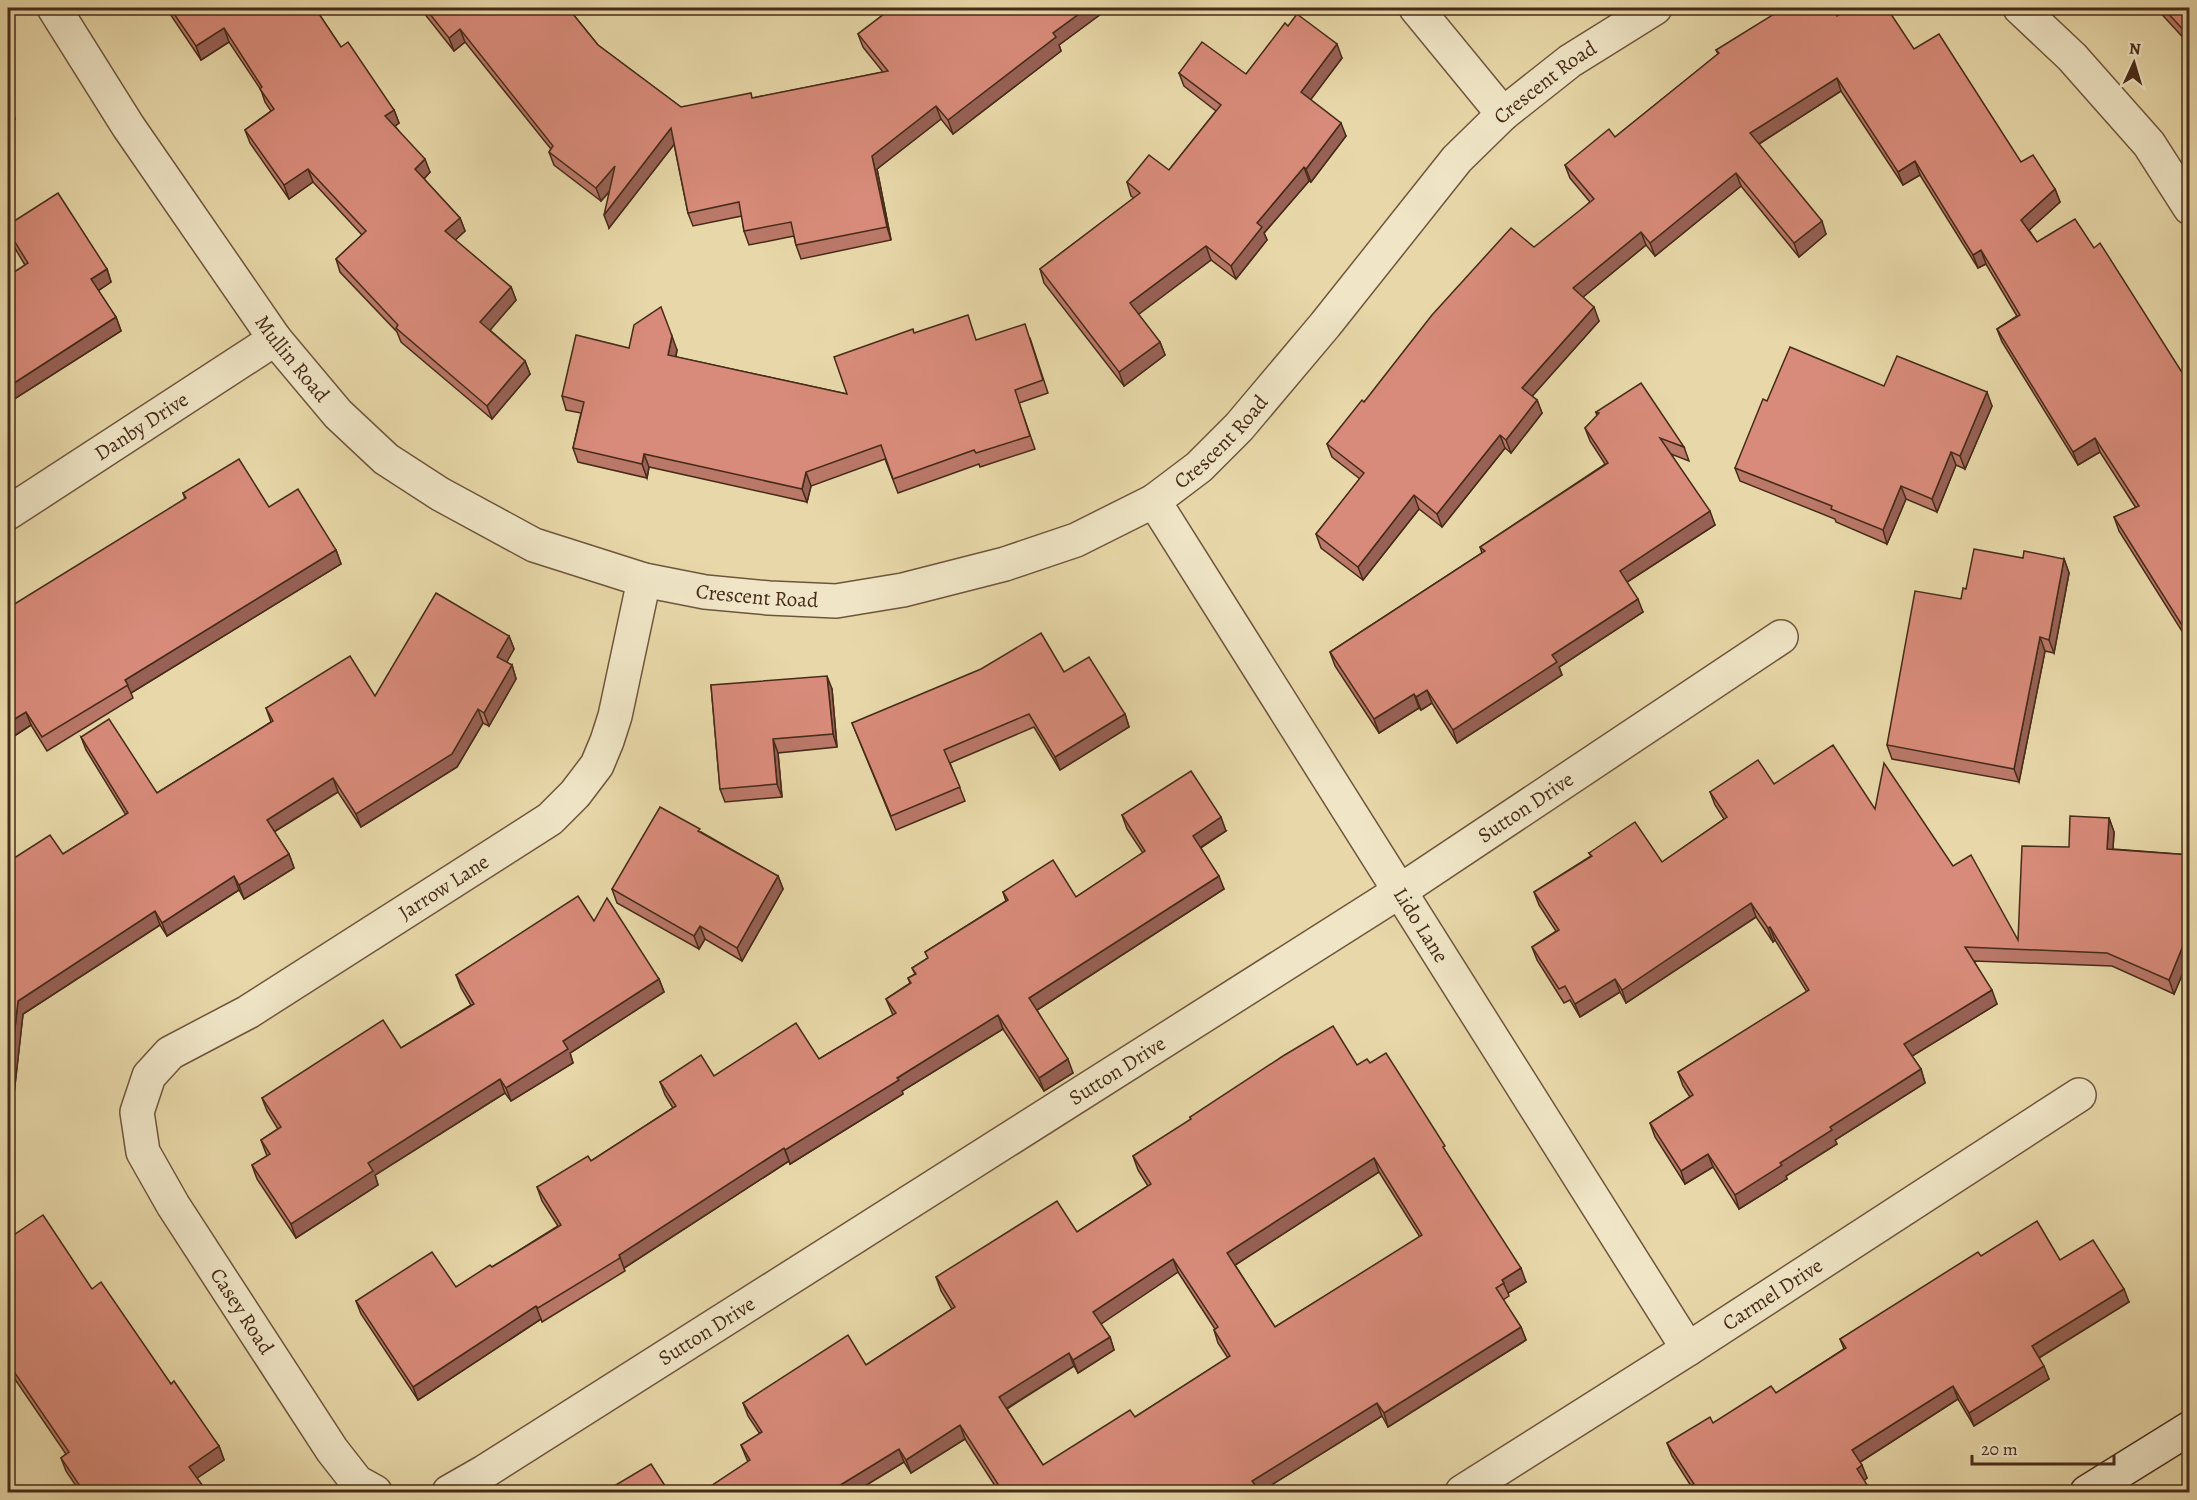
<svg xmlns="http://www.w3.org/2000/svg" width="2197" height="1500" font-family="Alegreya,serif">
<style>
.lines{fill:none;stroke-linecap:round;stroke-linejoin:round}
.minor-casing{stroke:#6e563c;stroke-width:36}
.secondary-casing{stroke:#462b18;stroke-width:36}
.minor{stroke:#f0e6c7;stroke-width:33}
.secondary{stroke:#f0e6c7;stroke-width:33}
.wall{fill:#ba7869;stroke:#462b18;stroke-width:1.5;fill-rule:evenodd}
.shaded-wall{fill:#976155;stroke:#462b18;stroke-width:1.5}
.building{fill:#d88b7a;stroke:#462b18;stroke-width:1.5;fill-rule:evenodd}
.labels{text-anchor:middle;stroke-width:4.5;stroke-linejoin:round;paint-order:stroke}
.street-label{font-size:21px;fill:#462b18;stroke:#f0e6c7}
</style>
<rect width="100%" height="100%" fill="#e8d8a9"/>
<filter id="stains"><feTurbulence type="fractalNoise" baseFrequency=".00333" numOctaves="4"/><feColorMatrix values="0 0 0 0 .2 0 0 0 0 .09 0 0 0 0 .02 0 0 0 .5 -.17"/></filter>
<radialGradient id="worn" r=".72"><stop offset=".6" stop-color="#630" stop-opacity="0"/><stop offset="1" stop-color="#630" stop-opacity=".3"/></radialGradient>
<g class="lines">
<!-- minor casing -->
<g class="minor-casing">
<g id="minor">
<path id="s1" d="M54,8L128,126L275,339L338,414L386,459L440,494L534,545L644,580L705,592L769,598L836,601L903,590L1005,564L1076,540L1154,501L1199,467L1239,427L1325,325L1457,159L1503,114L1570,61L1655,8"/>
<polyline points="1416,8 1503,114"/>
<polyline points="2020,8 2072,57 2149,144 2190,208"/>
<path id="s2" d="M1154,501L1688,1349"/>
<path id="s3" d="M8,513L275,339"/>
<path id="s4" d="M375,1492L357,1482L332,1450L173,1205L143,1152L137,1112L149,1076L170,1053L248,1012L550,819L575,794L597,765L607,741L615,716L644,580"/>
<path id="s5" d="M449,1492L484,1472L1400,891L1781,637"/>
<path id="s6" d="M1462,1492L1688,1349L2079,1095"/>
</g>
</g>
<!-- secondary casing -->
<g class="secondary-casing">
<polyline id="secondary" points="2087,1492 2190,1428"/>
</g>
<!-- minor -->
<use href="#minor" class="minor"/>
<!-- secondary -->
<use href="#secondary" class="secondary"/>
</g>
<!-- wall -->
<g class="wall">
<polygon points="166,8 315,8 341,47 394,110 399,123 395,126 430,172 424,179 460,218 465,231 455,240 511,287 516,300 490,330 525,361 530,374 492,419 401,342 397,332 340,272 336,259 362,235 313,182 289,199 250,143 245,130 271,111 265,102 261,90 229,42 201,60"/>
<polygon points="420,8 568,8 598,45 681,107 753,98 883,72 863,47 858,34 892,8 1109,8 1059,45 1061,51 953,134 941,119 877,169 891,240 801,259 796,245 794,236 749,245 744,231 742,216 693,226 688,213 674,144 609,228 609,192 601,201 554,165 549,152 551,149 465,42 454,51"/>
<polygon points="2156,8 2190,8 2190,45"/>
<polygon points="1837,16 1914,49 2021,162 2055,189 2060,202 2029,230 2037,242 2094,248 2190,385 2190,644 2119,531 2114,517 2136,508 2100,452 2078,465 2002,342 1997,329 2017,316 1986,264 1978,268 1920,175 1903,185 1841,91 1759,144 1826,234 1799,257 1741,186 1655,256 1646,245 1583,297 1599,321 1532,396 1537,400 1542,413 1511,453 1505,448 1442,527 1419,509 1363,580 1321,548 1316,534 1360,479 1332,457 1327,444 1364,402 1590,202 1570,178 1565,165 1615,137 1718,54 1716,50"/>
<polygon points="1288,26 1342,58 1310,100 1346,136 1311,182 1309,181 1264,233 1267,240 1236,279 1211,260 1138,314 1160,342 1165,355 1124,386 1044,283 1040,269 1134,198 1131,196 1127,182 1169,170 1216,111 1184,86 1179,73 1246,74"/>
<polygon points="8,225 107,269 111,282 98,291 116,317 121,331 11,401 13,406 8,410 25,265 10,240 8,235"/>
<polygon points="914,333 977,340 1030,338 1048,393 1019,403 1035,449 980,467 979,464 898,493 885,459 811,486 807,502 649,467 647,478 578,462 573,448 581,413 566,410 562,396 629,348 677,350 676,357 847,394"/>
<polygon points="1884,386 1992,406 1965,469 1956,465 1937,512 1906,499 1887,544 1836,522 1835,519 1740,481 1735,468"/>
<polygon points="1596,412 1684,447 1689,461 1671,454 1715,525 1627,582 1643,612 1559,667 1562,675 1457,743 1432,703 1421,710 1419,708 1379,733 1335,666 1330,652 1482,553 1480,547 1605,464 1590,441 1585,428 1597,416"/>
<polygon points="183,493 269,507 336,550 341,564 131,693 133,698 47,751 31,725 8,740 185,499"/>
<polygon points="2023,558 2064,559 2069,573 2054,653 2045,651 2019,782 1892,759 1887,745 1966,589"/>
<polygon points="509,636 514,649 506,662 512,665 516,679 489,726 483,723 457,767 361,827 338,792 274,832 289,854 294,868 244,899 239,890 167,936 160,925 23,1014 13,1103 12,1158 8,1158 8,862 63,854 126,815 86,750 81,737 157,793 271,722 266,708 375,696"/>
<polygon points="1064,672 1125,714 1129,727 1060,770 1034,727 950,763 965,801 896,830 852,723"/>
<polygon points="711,685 832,689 837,747 778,753 782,797 725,802 720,789"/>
<polygon points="1774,784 1875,809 1953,866 2018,940 2069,847 2109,818 2114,832 2113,849 2190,855 2190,956 2174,994 2112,966 1974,961 1997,1004 1912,1056 1921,1069 1925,1083 1835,1140 1837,1144 1786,1176 1787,1179 1739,1209 1713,1167 1685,1184 1655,1137 1650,1123 1690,1097 1683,1086 1678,1072 1807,992 1775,940 1773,942 1756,917 1626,1003 1620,992 1580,1017 1570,1000 1564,1003 1537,960 1532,947 1556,931 1539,905 1534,892 1591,856 1589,853 1662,862 1724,819 1715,805 1710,792"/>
<polygon points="1122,815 1226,831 1201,848 1224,889 1037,1010 1073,1073 1044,1091 1003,1029 902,1091 903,1094 790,1164 789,1161 624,1268 625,1271 542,1322 541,1319 418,1400 361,1314 356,1301 456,1287 492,1267 558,1226 542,1201 537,1187 591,1161 673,1108 665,1095 660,1082 714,1076 819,1059 893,1015 886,999 910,983 908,978 915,974 912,968 928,958 925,952 1006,901 1003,892 1076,897 1143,853 1127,829"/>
<polygon points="701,832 778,876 783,889 742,961 705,939 699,949 617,903 612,889"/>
<polygon points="594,921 659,979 664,992 570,1053 573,1063 511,1101 505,1093 375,1175 378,1185 296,1238 257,1179 252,1165 267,1156 261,1140 278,1129 267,1111 262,1098 401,1048 471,1005 461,988 456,975"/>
<path d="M1370,1063L1448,1156L1526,1282L1508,1293L1509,1296L1503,1300L1521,1327L1526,1340L1388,1427L1382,1416L1260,1492H999L965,1439L911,1473L904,1462L855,1492H702L748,1462L741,1445L760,1434L748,1416L743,1403L866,1365L952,1309L941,1291L936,1277L1077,1232L1148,1186L1138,1170L1133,1156L1191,1120L1190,1117L1357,1065ZM1379,1172L1420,1237L1275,1327L1235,1265ZM1178,1272L1215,1329L1214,1330L1218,1343L1228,1358L1135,1417L1043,1465L1007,1409L1074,1366L1078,1373L1114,1350L1110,1337L1100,1324Z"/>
<polygon points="8,1235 9,1238 92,1289 171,1384 219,1446 224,1460 197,1478 207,1492 80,1492 66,1471 61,1458 66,1454 8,1369"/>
<polygon points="1981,1256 2060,1260 2129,1302 2039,1358 2049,1379 1974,1426 1958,1399 1860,1462 1867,1478 1864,1480 1691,1486 1672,1456 1667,1443 1713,1423 1776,1393 1844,1349 1840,1339"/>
</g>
<!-- shaded-wall -->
<g class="shaded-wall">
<polygon points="1087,8 1109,8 1059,45 1061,51 953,134 948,120 1053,33"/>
<polygon points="224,28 229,42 201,60 196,46"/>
<polygon points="460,29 465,42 454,51 449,38"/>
<polygon points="1337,44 1342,58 1306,106 1301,92"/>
<polygon points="1837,78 1841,91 1754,147 1750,133"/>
<polygon points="11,105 15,119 8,124 8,107"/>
<polygon points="936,106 941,119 877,169 891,240 887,227 872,156"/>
<polygon points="394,110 399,123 390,130 385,116"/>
<polygon points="1341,123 1346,136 1311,182 1306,169"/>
<polygon points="671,128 676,142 609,228 604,215"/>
<polygon points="425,159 430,172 420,183 415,169"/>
<polygon points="1915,161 1920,175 1903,185 1898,172"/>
<polygon points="615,166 620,179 601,201 596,188"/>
<polygon points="1304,167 1309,181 1264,233 1267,240 1236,279 1231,266 1257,223"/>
<polygon points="308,169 313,182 289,199 284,185"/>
<polygon points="1736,173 1741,186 1655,256 1650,243"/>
<polygon points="2055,189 2060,202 2026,233 2021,220"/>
<polygon points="460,218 465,231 450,245 445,231"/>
<polygon points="1822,221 1826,234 1799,257 1794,243"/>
<polygon points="1641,232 1646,245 1577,302 1573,288"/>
<polygon points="1206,246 1211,260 1135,317 1130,303"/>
<polygon points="1981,250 1986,264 1978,268 1973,255"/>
<polygon points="107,269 111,282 96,292 91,279"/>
<polygon points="511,287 516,300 485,336 480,322"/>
<polygon points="1594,307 1599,321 1527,402 1522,388"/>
<polygon points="116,317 121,331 11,401 13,406 8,410 8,387"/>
<polygon points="672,336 677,350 673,369 668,355"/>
<polygon points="1160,342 1165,355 1124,386 1119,372"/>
<polygon points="525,361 530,374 492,419 487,406"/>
<polygon points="1987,392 1992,406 1965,469 1960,456"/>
<polygon points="1537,400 1542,413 1511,453 1506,440"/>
<polygon points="1500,435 1505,448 1442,527 1437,514"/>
<polygon points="2095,438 2100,452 2078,465 2073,452"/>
<polygon points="1951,452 1956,465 1937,512 1932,499"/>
<polygon points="644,454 649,467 647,478 642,464"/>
<polygon points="806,472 811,486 807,502 802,489"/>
<polygon points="1901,486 1906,499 1887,544 1883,530"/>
<polygon points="1414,495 1419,509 1363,580 1358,567"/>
<polygon points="1710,511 1715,525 1624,584 1620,571"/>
<polygon points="336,550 341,564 131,693 125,680"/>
<polygon points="2064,559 2069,573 2054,653 2049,640"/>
<polygon points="1638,599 1643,612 1559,667 1562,675 1457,743 1453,730 1552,655"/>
<polygon points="509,636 514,649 502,671 497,657"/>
<polygon points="2040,637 2045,651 2019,782 2014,769"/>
<polygon points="512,665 516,679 489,726 484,713"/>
<polygon points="827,676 832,689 837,747 833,734"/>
<polygon points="1427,690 1432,703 1421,710 1416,697"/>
<polygon points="1414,694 1419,708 1379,733 1374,719"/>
<polygon points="478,709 483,723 457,767 361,827 356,814"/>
<polygon points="26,712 31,725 8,740 8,723"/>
<polygon points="1125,714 1129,727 1060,770 1055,757"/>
<polygon points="773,739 778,753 782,797 777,784"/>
<polygon points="333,778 338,792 272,833 267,820"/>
<polygon points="1221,817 1226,831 1198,849 1193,836"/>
<polygon points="2109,818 2114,832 2112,863 2107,849"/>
<polygon points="289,854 294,868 244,899 239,885"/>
<polygon points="234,876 239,890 167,936 162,923"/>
<polygon points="778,876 783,889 742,961 737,948"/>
<polygon points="1219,876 1224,889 1034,1012 1029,998"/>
<polygon points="1751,903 1756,917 1626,1003 1622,990"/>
<polygon points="155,911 160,925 23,1014 13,1103 12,1158 8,1144 8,1090 18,1001"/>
<polygon points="700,926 705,939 699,949 694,936"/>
<polygon points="1770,927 1775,940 1773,942 1768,928"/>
<polygon points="2187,936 2190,943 2190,956 2174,994 2169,980"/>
<polygon points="659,979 664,992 570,1053 573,1063 511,1101 506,1088 563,1041"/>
<polygon points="1615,979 1620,992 1580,1017 1575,1004"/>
<polygon points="1992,990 1997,1004 1909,1058 1904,1044"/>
<polygon points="998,1015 1003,1029 902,1091 903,1094 790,1164 785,1150 897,1078"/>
<polygon points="1068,1059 1073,1073 1044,1091 1039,1078"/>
<polygon points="1921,1069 1925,1083 1835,1140 1837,1144 1786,1176 1787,1179 1739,1209 1735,1195 1830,1127"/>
<polygon points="500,1079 505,1093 375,1175 378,1185 296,1238 291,1224 368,1163"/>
<polygon points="784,1148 789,1161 624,1268 619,1255"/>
<polygon points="1708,1154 1713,1167 1685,1184 1681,1171"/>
<polygon points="1374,1158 1379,1172 1232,1267 1227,1253"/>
<polygon points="1173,1259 1178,1272 1098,1326 1093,1312"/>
<polygon points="1521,1268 1526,1282 1508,1293 1502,1280"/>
<polygon points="2124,1289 2129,1302 2037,1359 2032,1346"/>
<polygon points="536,1306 541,1319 418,1400 413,1387"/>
<polygon points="1521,1327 1526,1340 1388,1427 1384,1413"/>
<polygon points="1110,1337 1114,1350 1078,1373 1073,1360"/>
<polygon points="1069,1353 1074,1366 1004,1410 999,1397"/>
<polygon points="2044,1366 2049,1379 1974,1426 1969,1413"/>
<polygon points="1953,1386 1958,1399 1857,1464 1852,1450"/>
<polygon points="1377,1403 1382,1416 1260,1492 1252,1481"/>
<polygon points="960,1425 965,1439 911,1473 906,1460"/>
<polygon points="219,1446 224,1460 194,1480 189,1467"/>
<polygon points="899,1449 904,1462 855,1492 829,1492"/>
<polygon points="1862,1465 1867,1478 1862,1482 1857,1469"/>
<polygon points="1869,1488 1871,1492 1863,1492"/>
</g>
<!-- building -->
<g class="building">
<polygon points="170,8 315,8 341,47 348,42 394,110 385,116 425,159 415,169 460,218 445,231 511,287 480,322 525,361 487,406 396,328 398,325 336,259 366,231 308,169 284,185 245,130 274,109 260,89 262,87 224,28 196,46"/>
<polygon points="425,8 568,8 598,45 681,107 751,93 752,98 888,71 858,34 892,8 1087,8 1053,33 1056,37 948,120 936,106 872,156 887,227 796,245 791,222 744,231 739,202 688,213 671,128 604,215 615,166 596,188 549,152 553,146 460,29 449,38"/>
<polygon points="1784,8 1832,8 1837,16 1850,8 1887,8 1914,49 1939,34 2021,162 2033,155 2055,189 2021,220 2037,242 2075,219 2094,248 2100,243 2190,385 2190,638 2114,517 2139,506 2095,438 2073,452 1997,329 2020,315 1981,250 1973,255 1915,161 1898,172 1837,78 1750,133 1822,221 1794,243 1736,173 1650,243 1641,232 1573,288 1594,307 1522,388 1537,400 1506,440 1500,435 1437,514 1414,495 1358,567 1316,534 1364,473 1327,444 1362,400 1364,402 1432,315 1511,228 1534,247 1594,199 1565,165 1609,129 1615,137 1719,53 1716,50"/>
<polygon points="2163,8 2190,8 2190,37"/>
<polygon points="1297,14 1337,44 1301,92 1341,123 1306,169 1304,167 1257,223 1262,227 1231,266 1206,246 1130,303 1160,342 1119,372 1040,269 1140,193 1127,182 1149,155 1169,170 1221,105 1179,73 1202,42 1246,74 1285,23 1288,26"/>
<polygon points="58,193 107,269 91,279 116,317 8,387 8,276 28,263 8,231 8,225"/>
<polygon points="661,307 672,336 668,355 847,394 834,357 913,329 914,333 968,315 976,340 1025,324 1043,380 1015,390 1030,436 976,453 974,450 893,479 881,445 806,472 802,489 644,454 642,464 573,448 584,402 562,396 576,335 629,348 634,325"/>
<polygon points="1790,347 1884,386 1897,356 1987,392 1960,456 1951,452 1932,499 1901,486 1883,530 1831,509 1832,506 1735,468 1763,399 1767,401"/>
<polygon points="1641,383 1684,447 1660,438 1710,511 1620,571 1638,599 1552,655 1557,662 1453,730 1427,690 1416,697 1414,694 1374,719 1330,652 1485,551 1480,547 1608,463 1585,428 1599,413 1596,412"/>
<polygon points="239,459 269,507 298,489 336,550 125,680 128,685 42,737 26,712 8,723 8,608 186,498 183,493"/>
<polygon points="1974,549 2023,558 2024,551 2064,559 2049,640 2040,637 2014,769 1887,745 1915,591 1961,599 1963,588 1966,589"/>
<polygon points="436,593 509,636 497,657 512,665 484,713 478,709 452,754 356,814 333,778 267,820 289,854 239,885 234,876 162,923 155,911 18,1001 8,1090 8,1144 8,862 50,835 63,854 128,813 81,737 109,719 157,793 273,721 266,708 350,656 375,696"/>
<polygon points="1041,633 1064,672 1089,657 1125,714 1055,757 1029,714 944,750 960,787 891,816 852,723 981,669"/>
<polygon points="827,676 833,734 773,739 777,784 720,789 711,685"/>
<polygon points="1833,745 1875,809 1884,763 1953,866 1971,855 2018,940 2022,846 2069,847 2070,816 2109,818 2107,849 2190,855 2190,937 2187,936 2169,980 2107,953 1965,947 1992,990 1904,1044 1921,1069 1830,1127 1832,1130 1780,1163 1782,1165 1735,1195 1708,1154 1681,1171 1650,1123 1693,1095 1678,1072 1809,990 1770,927 1768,928 1751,903 1622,990 1615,979 1575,1004 1565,986 1559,989 1532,947 1559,930 1534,892 1592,856 1589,853 1635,822 1662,862 1727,817 1710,792 1758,760 1774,784"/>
<polygon points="1191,771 1221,817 1193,836 1219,876 1029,998 1068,1059 1039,1078 998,1015 897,1078 899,1080 785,1150 784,1148 619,1255 620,1258 538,1308 536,1306 413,1387 356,1301 432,1252 456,1287 490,1265 492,1267 561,1225 537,1187 588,1156 591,1161 676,1106 660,1082 701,1055 714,1076 796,1023 819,1059 896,1013 886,999 911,983 908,978 916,974 912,968 928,958 925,952 1008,900 1003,892 1053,860 1076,897 1145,851 1122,815"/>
<polygon points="660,807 700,829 698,831 778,876 737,948 700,926 694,936 612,889"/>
<polygon points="578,896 594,921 607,898 659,979 563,1041 568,1049 506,1088 500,1079 368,1163 373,1171 291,1224 252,1165 270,1154 261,1140 281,1127 262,1098 383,1020 401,1048 474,1004 456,975"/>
<path d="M1333,1026L1357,1065L1367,1059L1370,1063L1386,1053L1445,1146L1443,1147L1521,1268L1502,1280L1504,1283L1496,1288L1521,1327L1384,1413L1377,1403L1252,1481L1260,1492H1003L960,1425L906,1460L899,1449L829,1492H702L750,1460L741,1445L762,1432L743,1403L848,1335L866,1365L955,1307L936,1277L1057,1201L1077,1232L1151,1184L1133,1156L1191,1119L1190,1117L1283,1056ZM1374,1158L1422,1235L1275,1327L1227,1253ZM1173,1259L1218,1327L1214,1330L1230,1356L1135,1417L1130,1410L1043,1465L999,1397L1069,1353L1073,1360L1110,1337L1093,1312Z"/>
<polygon points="43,1215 92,1289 101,1282 171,1384 174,1381 219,1446 189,1467 207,1492 84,1492 61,1458 69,1452 8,1363 8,1239"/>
<polygon points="2037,1221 2060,1260 2093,1240 2124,1289 2032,1346 2044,1366 1969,1413 1953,1386 1852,1450 1862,1465 1857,1469 1869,1488 1863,1492 1680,1492 1694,1484 1667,1443 1710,1417 1713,1423 1771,1386 1776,1393 1846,1348 1840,1339 1978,1252 1981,1256"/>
<polygon points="651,1464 669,1492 604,1492"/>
<polygon points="1597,1489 1599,1492 1591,1492"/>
</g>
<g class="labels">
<!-- street labels -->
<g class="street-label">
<text dy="7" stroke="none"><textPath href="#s1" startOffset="1953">Crescent Road</textPath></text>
<text dy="7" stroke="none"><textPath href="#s1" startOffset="424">Mullin Road</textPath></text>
<text dy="7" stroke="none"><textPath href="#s3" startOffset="159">Danby Drive</textPath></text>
<text dy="7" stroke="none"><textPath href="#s1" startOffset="1467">Crescent Road</textPath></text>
<text dy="7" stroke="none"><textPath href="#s1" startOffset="963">Crescent Road</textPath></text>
<text dy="7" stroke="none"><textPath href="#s5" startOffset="1276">Sutton Drive</textPath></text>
<text dy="7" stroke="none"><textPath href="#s4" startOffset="844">Jarrow Lane</textPath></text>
<text dy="7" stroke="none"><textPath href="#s2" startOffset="501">Lido Lane</textPath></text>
<text dy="7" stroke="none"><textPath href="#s5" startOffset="790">Sutton Drive</textPath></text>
<text dy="7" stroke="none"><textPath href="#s6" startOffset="368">Carmel Drive</textPath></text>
<text transform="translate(242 1311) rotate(57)" y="7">Casey Road</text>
<text dy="7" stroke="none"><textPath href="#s5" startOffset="304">Sutton Drive</textPath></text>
</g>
</g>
<!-- margin -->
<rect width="2197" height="1500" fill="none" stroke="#e8d8a9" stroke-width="30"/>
<rect x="9" y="9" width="2179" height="1482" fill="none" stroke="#462b18" stroke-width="3"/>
<rect x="15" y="15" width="2167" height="1470" fill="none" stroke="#462b18" stroke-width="1.5"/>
<!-- north arrow -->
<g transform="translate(2134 63) rotate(4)" stroke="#f0e6c7" stroke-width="4.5" paint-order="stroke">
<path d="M0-4.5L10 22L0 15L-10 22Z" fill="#462b18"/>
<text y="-9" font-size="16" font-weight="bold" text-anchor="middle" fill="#462b18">N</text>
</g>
<!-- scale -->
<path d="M1972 1455v9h142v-9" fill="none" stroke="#462b18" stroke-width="3"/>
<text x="1981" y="1455" font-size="18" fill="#462b18" stroke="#f0e6c7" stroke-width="4.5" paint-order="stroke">20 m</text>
<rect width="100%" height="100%" filter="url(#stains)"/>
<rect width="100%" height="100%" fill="url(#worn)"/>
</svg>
